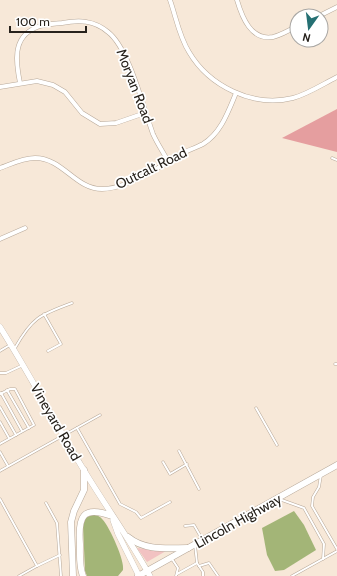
<svg xmlns="http://www.w3.org/2000/svg" width="337" height="576" font-family="Cabin,sans-serif">
<style>
.green{fill:#f2c2c2}
.forest{fill:#e59e9f}
.water{fill:#a3b577}
.lines{fill:none;stroke-linecap:round;stroke-linejoin:round}
.service-casing{stroke:#b7a899;stroke-width:3}
.minor-casing{stroke:#b7a899;stroke-width:5}
.tertiary-casing{stroke:#b7a899;stroke-width:6}
.secondary-casing{stroke:#b7a899;stroke-width:7}
.service{stroke:#fff;stroke-width:2}
.minor{stroke:#fff;stroke-width:4}
.tertiary{stroke:#fff;stroke-width:5.5}
.secondary{stroke:#fff;stroke-width:6}
.labels{text-anchor:middle;stroke-width:3.5;stroke-linejoin:round;paint-order:stroke}
.street-label{font-size:14px;fill:#27221c;stroke:#fff}
</style>
<rect width="100%" height="100%" fill="#f7e8d8"/>
<!-- green -->
<polygon class="green" points="137,548 166,551 147,562"/>
<!-- forest -->
<polygon class="forest" points="337,109 337,152 282,138"/>
<!-- water -->
<g class="water">
<polygon points="294,511 304,525 316,550 284,570 275,571 267,555 262,528"/>
<path d="M92,515C97,515 100,516 103,520C110,528 125,561 123,570L118,576H87L85,571L83,526L85,518Z"/>
</g>
<g class="lines">
<!-- service casing -->
<g class="service-casing">
<g id="service">
<polyline points="332,158 337,160"/>
<polyline points="44,314 61,344 48,351"/>
<path d="M15,348C32,318 39,315 72,303"/>
<polyline points="0,351 10,345"/>
<polyline points="335,364 337,364"/>
<polyline points="0,373 6,373 21,366"/>
<polyline points="7,390 29,428"/>
<polyline points="1,393 22,431"/>
<polyline points="0,394 10,389 15,389 34,425 0,444"/>
<polyline points="0,407 16,435"/>
<polyline points="256,408 277,445"/>
<polyline points="0,422 9,438"/>
<polyline points="77,428 120,504 136,512 141,518 170,502"/>
<polyline points="179,451 199,489"/>
<polyline points="0,452 8,466"/>
<polyline points="163,462 170,474 187,464"/>
<polyline points="0,471 100,415"/>
<polyline points="321,475 319,487 313,497 312,506 337,549"/>
<polyline points="0,499 37,566 19,576"/>
<polyline points="279,499 304,508 324,544 323,559"/>
<polyline points="46,503 57,523 61,576"/>
<polyline points="185,526 194,525 202,539"/>
<polyline points="195,545 197,563 203,572 203,576"/>
<polyline points="172,559 178,568 176,576"/>
<polyline points="37,566 60,555"/>
<polyline points="199,566 209,563 218,576"/>
<polyline points="177,574 197,563"/>
<polyline points="292,576 337,551"/>
</g>
</g>
<!-- minor casing -->
<g class="minor-casing">
<g id="minor">
<path d="M170,0C176,17 179,36 189,52C209,86 253,108 293,98C308,94 323,84 337,77"/>
<path d="M237,0C242,17 251,41 273,37C281,35 290,30 297,26"/>
<polyline points="319,16 337,7"/>
<path d="M20,83C16,63 12,38 35,28C43,24 53,24 62,23C79,20 94,20 108,32C129,48 143,107 153,134C157,143 163,152 168,161"/>
<polyline points="0,87 37,81 53,85 65,92 82,113 100,124 116,123 145,113"/>
<path d="M0,168C11,164 23,158 35,158C63,158 75,189 102,189C123,189 144,174 162,166C173,155 189,151 203,144C221,133 228,112 236,93"/>
<polyline points="0,239 25,228"/>
</g>
</g>
<!-- tertiary casing -->
<g class="tertiary-casing">
<g id="tertiary">
<path d="M0,327C29,373 54,421 82,467C104,504 129,538 150,576"/>
<polyline points="113,520 118,534 139,576"/>
</g>
</g>
<!-- secondary casing -->
<g class="secondary-casing">
<g id="secondary">
<path d="M128,537C145,551 167,548 188,548"/>
<polyline points="73,576 71,522 74,511 84,490 84,470"/>
<path d="M83,576C79,566 80,555 80,544C78,517 82,505 112,516"/>
<polyline points="138,576 337,465"/>
</g>
</g>
<!-- service -->
<use href="#service" class="service"/>
<!-- minor -->
<use href="#minor" class="minor"/>
<!-- tertiary -->
<use href="#tertiary" class="tertiary"/>
<!-- secondary -->
<use href="#secondary" class="secondary"/>
</g>
<g class="labels">
<!-- street labels -->
<g class="street-label">
<text transform="translate(135 86) rotate(69)" y="5">Moryan Road</text>
<text transform="translate(151 168) rotate(-26)" y="5">Outcalt Road</text>
<text transform="translate(56 422) rotate(60)" y="5">Vineyard Road</text>
<text transform="translate(238 521) rotate(-29)" y="5">Lincoln Highway</text>
</g>
</g>
<!-- north arrow -->
<g transform="translate(309 28) rotate(194)"><circle r="19" fill="#ffffff" stroke="#a9a7a4"/>
<path d="M0-3L7 15L0 10L-7 15Z" fill="#257073"/>
<text y="-6" font-size="11" font-weight="bold" text-anchor="middle" fill="#27221c">N</text>
</g>
<!-- scale -->
<path d="M10 26v6h76v-6" fill="none" stroke="#27221c" stroke-width="2"/>
<text x="16" y="26" font-size="12" fill="#27221c" stroke="#ffffff" stroke-width="3" paint-order="stroke">100 m</text>
</svg>
